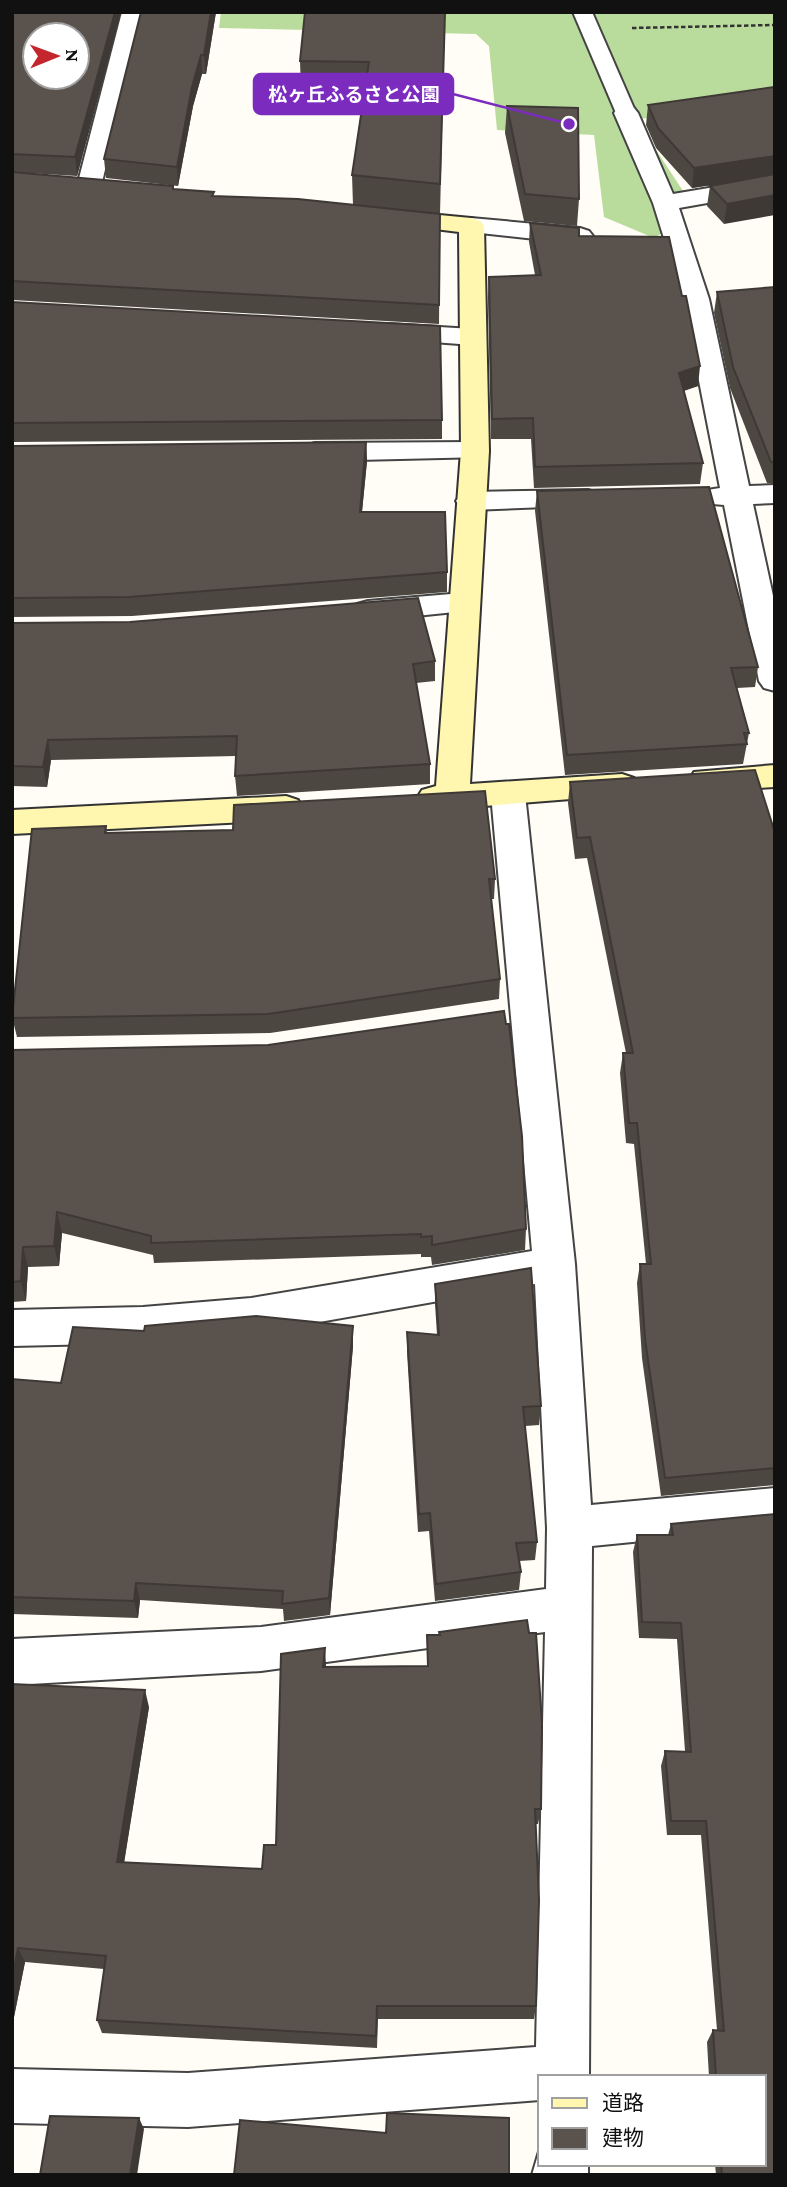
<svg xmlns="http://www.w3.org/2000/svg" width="787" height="2187" font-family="'Crimson Pro','Noto Sans JP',serif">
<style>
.forest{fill:#b9dc9c}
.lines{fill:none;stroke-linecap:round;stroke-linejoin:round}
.lane-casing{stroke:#444;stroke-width:4}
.street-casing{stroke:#444;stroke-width:4}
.secondary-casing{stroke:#333;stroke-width:4}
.path{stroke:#333;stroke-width:2.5;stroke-dasharray:4.5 2.5;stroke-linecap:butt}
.lane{fill:#fff;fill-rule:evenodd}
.street{fill:#fff;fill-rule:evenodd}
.secondary{fill:#fff6b0;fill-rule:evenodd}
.wall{fill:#4d4742}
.shaded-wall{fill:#3f3936}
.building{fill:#5a524d;stroke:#3f3936;stroke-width:2;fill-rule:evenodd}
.leader{fill:none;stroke:#7b2cbf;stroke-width:2.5}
.callout-dot{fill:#7b2cbf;stroke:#fff;stroke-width:2.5}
.callout{fill:#7b2cbf;stroke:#7b2cbf;stroke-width:2.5}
.callout-label{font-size:19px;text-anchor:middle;font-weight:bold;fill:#fff}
</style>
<rect width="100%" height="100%" fill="#fffdf5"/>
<!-- forest -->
<polygon class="forest" points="221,12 775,12 775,100 640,119 643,130 683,191 670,195 682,221 654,238 604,217 594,135 497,130 489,46 476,34 219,28"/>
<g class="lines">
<!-- lane casing -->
<g class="lane-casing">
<polygon id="lane" points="573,12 592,12 636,113 633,117 626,119 616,113"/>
</g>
<!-- street casing -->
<g class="street-casing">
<g id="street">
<polygon points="122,12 144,12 101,186 98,191 80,191 77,186"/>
<polygon points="626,106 634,108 638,113 673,194 775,177 775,191 679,208 709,299 749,486 775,485 775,503 753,504 775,605 775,691 764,688 759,681 724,505 701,503 696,497 701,491 720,488 683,299 653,203 614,113 618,108"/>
<polygon points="471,218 580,228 589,231 593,236 589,241 580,244 462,231 458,226 462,221"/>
<polygon points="388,324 473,329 482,331 486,337 482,343 473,345 379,338 375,332 379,326"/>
<polygon points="475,442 485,445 489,451 485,457 315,461 305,458 301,452 305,446 315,443"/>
<polygon points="588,490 598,493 603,499 598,505 471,510 461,507 456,501 461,495 471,492"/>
<polygon points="463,593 474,596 478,603 474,610 368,621 357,618 352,611 357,604 368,601"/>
<polygon points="508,782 520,786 525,794 575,1264 591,1505 775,1488 775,1528 592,1546 589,2077 540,2077 540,2100 188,2127 12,2123 12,2069 188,2073 536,2047 545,1632 261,1671 12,1685 12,1639 261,1627 546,1589 547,1528 535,1284 251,1334 143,1343 12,1346 12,1310 143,1307 251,1298 532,1251 491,794 496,786"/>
<polygon points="540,2148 540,2164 588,2164 588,2175 532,2175"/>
</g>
</g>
<!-- secondary casing -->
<g class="secondary-casing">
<g id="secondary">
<polygon points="387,210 471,218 480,221 484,226 489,451 470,784 622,774 634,778 639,786 634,794 434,810 422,806 417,798 422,790 436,786 461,451 459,232 378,222 375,217 378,212"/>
<polygon points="775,765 775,787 706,791 694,788 689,780 694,772"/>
<polygon points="286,796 298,800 303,808 298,816 286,820 12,834 12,810"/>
</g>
</g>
<!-- path -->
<polyline class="path" points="632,28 775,25"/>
<!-- lane -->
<use href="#lane" class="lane"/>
<!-- street -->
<use href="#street" class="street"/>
<!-- secondary -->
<use href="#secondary" class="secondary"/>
</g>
<!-- wall -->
<g class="wall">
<polygon points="12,12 121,12 77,176 12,172"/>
<polygon points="216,12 206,74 202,74 193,106 178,186 106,178 104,159"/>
<polygon points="445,12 440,214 439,324 12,300 12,172 173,189 214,196 353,205 352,175 364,90 301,90 300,61"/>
<polygon points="775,87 724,224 707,206 710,186 719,184 692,188 656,148 646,125 648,105"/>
<polygon points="507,106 579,199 577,226 524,221 505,133"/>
<polygon points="530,223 579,236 698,386 684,391 703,463 700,484 534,488 531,439 491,439 488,297 489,277 535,275 529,242"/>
<polygon points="775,287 775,484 767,483 730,388 714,313 717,292"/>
<polygon points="12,302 442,420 442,439 12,442"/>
<polygon points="366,442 367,461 362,512 447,572 447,592 132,616 12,617 12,446"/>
<polygon points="537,491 758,667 755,687 737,688 749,733 743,764 565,775 535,511"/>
<polygon points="12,623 435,661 435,681 416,683 430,764 430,784 237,796 235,776 236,756 51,760 47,787 12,786"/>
<polygon points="570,782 775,833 775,1485 661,1496 642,1358 637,1283 640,1264 646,1264 634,1144 626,1143 620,1073 623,1053 626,1053 587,858 575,859 568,803"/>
<polygon points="106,826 107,833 495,879 494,899 491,899 500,979 499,999 270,1033 17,1037 12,1017"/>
<polygon points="12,1050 526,1229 525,1250 432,1265 431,1257 421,1257 421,1254 154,1263 153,1255 62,1233 59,1266 28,1267 26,1301 12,1302"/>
<polygon points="435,1284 541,1406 539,1425 525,1426 537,1542 535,1560 519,1561 521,1572 519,1590 435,1601 429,1531 418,1532 407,1352 407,1332 437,1335 435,1304"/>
<polygon points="353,1326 353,1346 330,1615 284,1621 283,1609 140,1600 138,1618 12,1614 12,1379 61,1383 144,1331"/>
<polygon points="775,1514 775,2175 716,2175 715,2164 764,2164 764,2077 709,2077 707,2042 713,2030 717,2030 701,1835 667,1835 661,1766 665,1751 685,1751 677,1639 639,1638 633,1552 637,1535 668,1535 671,1524"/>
<polygon points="427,1635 541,1809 538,1824 536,1824 536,2006 534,2019 378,2019 377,2048 102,2033 97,2020 104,1969 25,1962 12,2027 12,1684 149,1707 124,1862 262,1869 276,1845 326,1667 427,1666"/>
</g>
<!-- shaded-wall -->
<g class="shaded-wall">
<polygon points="115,12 121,12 77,176 75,157"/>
<polygon points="211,12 216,12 206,74 204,55"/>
<polygon points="201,55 202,74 193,106 178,186 177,167 192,87"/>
<polygon points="775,156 775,175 692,188 694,168"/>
<polygon points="775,195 775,215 724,224 727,204"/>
<polygon points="700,366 698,386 676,393 679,373"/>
<polygon points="366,442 367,461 360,531 360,512"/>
<polygon points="48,740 51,760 47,787 43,767"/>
<polygon points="57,1212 62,1233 59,1266 54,1246"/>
<polygon points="23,1247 28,1267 26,1301 21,1281"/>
<polygon points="353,1326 353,1346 330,1615 329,1598"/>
<polygon points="136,1583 140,1600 138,1618 134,1601"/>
<polygon points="325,1648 326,1665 324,1683 323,1667"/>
<polygon points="145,1690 149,1707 122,1876 117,1862"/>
<polygon points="18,1948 25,1962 12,2027 12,1980"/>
<polygon points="139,2118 144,2129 137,2175 130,2175"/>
</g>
<!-- building -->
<g class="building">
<path d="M12,12H115L75,157L12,154ZM35,35H77V77H35Z"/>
<polygon points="141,12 211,12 204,55 201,55 192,87 177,167 104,159"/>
<polygon points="305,12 445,12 440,184 352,175 369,62 300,61"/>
<polygon points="775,87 775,156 694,168 658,128 648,105"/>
<polygon points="507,106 578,108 579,199 525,194"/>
<polygon points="12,172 173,186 173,189 214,192 212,196 298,199 440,214 439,305 12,281"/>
<polygon points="775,174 775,195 727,204 710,186"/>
<polygon points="530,223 579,228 579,236 669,237 682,296 686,296 700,366 679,373 703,463 535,467 533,418 492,419 489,277 541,275"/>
<polygon points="775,287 775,463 771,462 733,367 717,292"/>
<polygon points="12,302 440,326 442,420 12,423"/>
<polygon points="366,442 360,512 445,512 447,572 129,597 12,598 12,446"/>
<polygon points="709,487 758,667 731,668 749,733 744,733 747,744 567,755 537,491"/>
<polygon points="418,598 435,661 413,664 430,764 235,776 237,736 48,740 43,767 12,766 12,623 130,622"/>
<polygon points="755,770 775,833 775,1468 665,1478 645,1339 640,1264 651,1264 637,1123 629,1123 623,1053 633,1053 590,837 577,838 570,782"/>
<polygon points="485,791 495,879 489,879 500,979 268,1014 12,1018 32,829 106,826 105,833 233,830 234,805"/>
<polygon points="504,1011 506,1024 509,1024 522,1136 526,1229 432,1245 432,1236 421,1237 421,1234 151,1243 151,1236 57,1212 54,1246 23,1247 21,1281 12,1282 12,1050 268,1045"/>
<polygon points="531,1268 541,1406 523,1407 537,1542 516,1543 521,1572 436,1584 430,1513 419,1514 407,1332 439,1335 435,1284"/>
<polygon points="256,1316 353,1326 329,1598 282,1604 283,1591 136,1583 134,1601 12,1597 12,1379 61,1383 73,1327 144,1331 145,1326"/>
<polygon points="775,1514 775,2175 722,2175 721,2164 764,2164 764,2077 716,2077 713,2030 724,2031 706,1821 671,1821 665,1751 691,1752 681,1623 642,1622 637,1535 673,1535 671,1524"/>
<polygon points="527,1620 529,1633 536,1633 542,1724 541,1809 535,1809 539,1900 536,2006 377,2006 376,2036 97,2020 106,1956 18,1948 12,1980 12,1684 145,1690 117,1862 262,1869 264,1845 276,1845 281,1654 325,1648 323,1667 428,1666 427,1635 440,1635 439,1632"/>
<polygon points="387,2113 509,2118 509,2175 234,2175 240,2120 386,2133"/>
<polygon points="50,2116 139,2118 130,2175 40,2175"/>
</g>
<!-- callouts -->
<path class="leader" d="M569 124L453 94"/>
<circle class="callout-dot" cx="569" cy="124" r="7"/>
<rect class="callout" x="254" y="74" width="199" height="40" rx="7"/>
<g class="callout-label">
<text x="354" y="101">松ヶ丘ふるさと公園</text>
</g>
<!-- border -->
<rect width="787" height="2187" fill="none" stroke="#111111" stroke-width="28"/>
<!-- legend -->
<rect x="538" y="2075" width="228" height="91" fill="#ffffff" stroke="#a0a0a0" stroke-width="2"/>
<rect x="552" y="2098" width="35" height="10" fill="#fff6b0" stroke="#a0a0a0" stroke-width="2"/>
<text x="602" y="2110" font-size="21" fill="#111111">道路</text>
<rect x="552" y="2128" width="35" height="21" fill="#5a524d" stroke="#a0a0a0" stroke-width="2"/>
<text x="602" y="2145" font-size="21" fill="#111111">建物</text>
<!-- north arrow -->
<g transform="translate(56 56) rotate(89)"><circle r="33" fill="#ffffff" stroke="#a0a0a0" stroke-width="2"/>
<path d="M0-5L12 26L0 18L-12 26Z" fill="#c4262e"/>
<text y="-10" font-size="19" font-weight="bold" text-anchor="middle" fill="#111111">N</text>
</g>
</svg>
